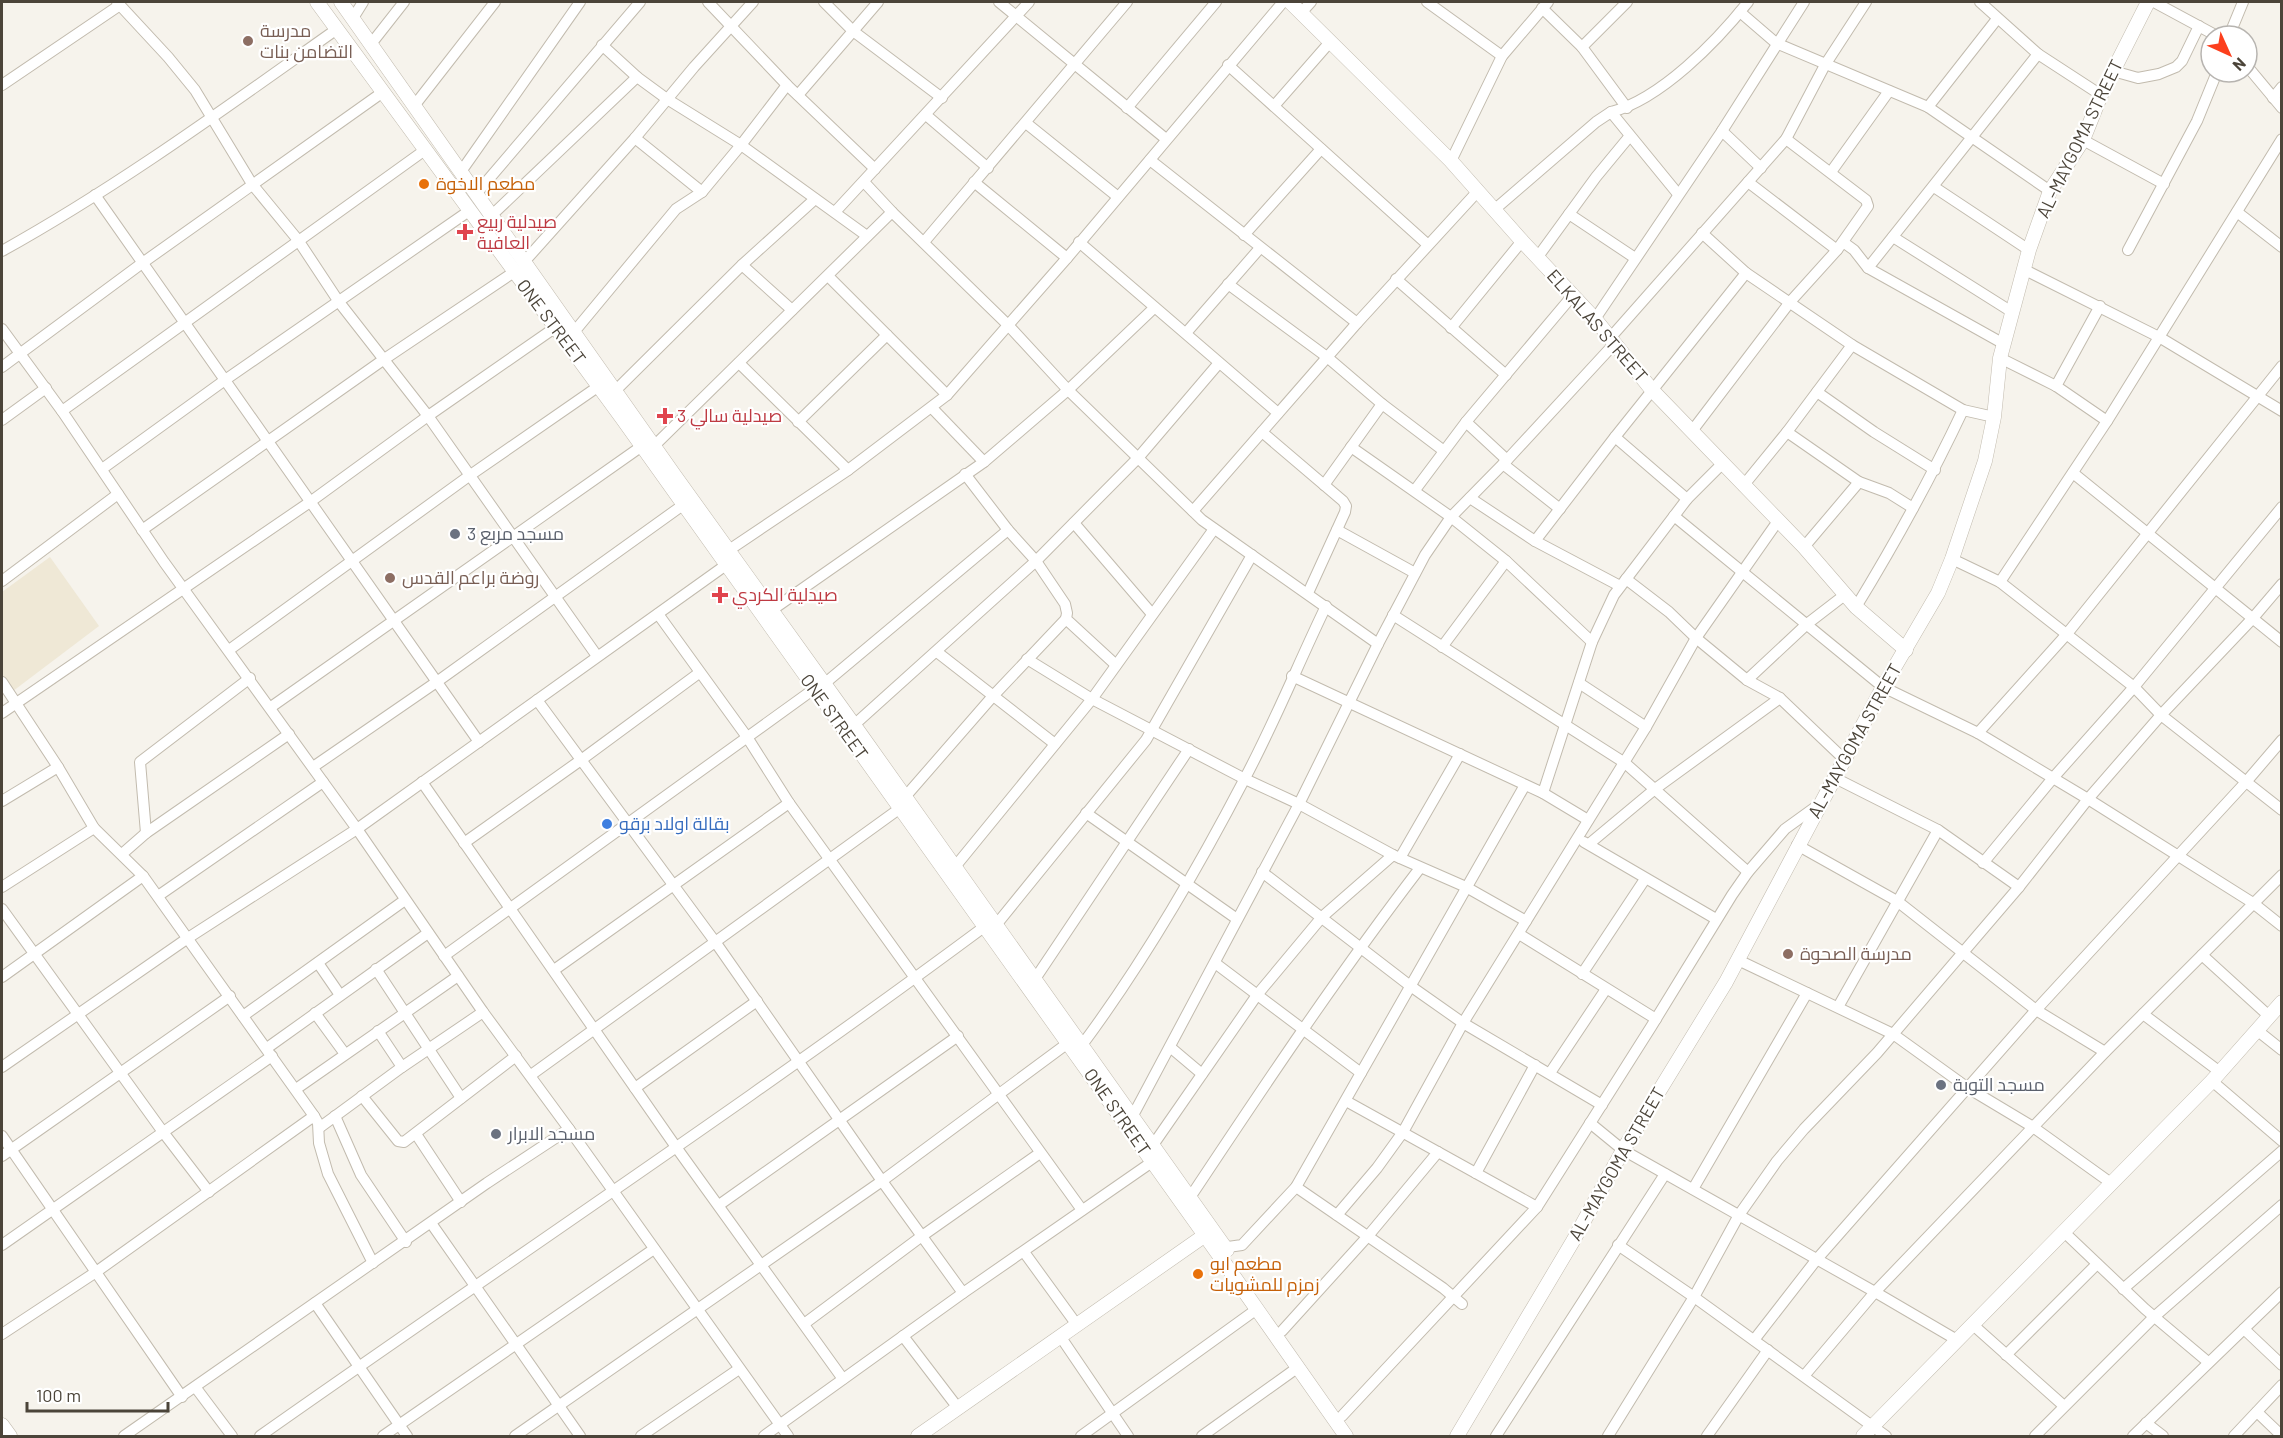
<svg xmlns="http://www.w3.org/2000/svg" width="2283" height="1438" font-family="Barlow,Cairo,sans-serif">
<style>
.education{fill:#efe8d6}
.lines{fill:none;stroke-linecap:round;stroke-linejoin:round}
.minor-casing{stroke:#c2bbae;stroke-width:12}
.tertiary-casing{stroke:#c2bbae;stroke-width:15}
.minor{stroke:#fff;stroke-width:10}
.tertiary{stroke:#fff;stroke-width:14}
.education-dot{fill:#8d6e63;stroke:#fff;stroke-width:2}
.food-dot{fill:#e8710a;stroke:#fff;stroke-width:2}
.health-dot{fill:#e0444e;stroke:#fff;stroke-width:2}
.worship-dot{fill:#6b7280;stroke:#fff;stroke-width:2}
.shop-dot{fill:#3f7fe0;stroke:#fff;stroke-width:2}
.labels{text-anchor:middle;stroke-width:4.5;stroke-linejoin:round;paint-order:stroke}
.education-label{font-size:18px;fill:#785e54;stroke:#fff;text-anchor:start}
.street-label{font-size:18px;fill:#4b4439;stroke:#fff}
.food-label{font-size:18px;fill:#c56008;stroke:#fff;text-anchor:start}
.health-label{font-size:18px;fill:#be3a42;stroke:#fff;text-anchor:start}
.worship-label{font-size:18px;fill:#5b616d;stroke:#fff;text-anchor:start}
.shop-label{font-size:18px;fill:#366cbe;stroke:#fff;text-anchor:start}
</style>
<rect width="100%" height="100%" fill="#f6f3ec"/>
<!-- education -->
<polygon class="education" points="50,557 99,626 13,691 2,675 2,592"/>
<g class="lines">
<!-- minor casing -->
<g class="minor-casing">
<g id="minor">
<polyline points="117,2 168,57 195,90 252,184 298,240 339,302 428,416 597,656"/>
<polyline points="708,2 787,85 875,169"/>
<polyline points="824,2 853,31 942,98"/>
<polyline points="999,2 1166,139"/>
<polyline points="1427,2 1502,56"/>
<polyline points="1980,2 2038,54 2101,95"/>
<polyline points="2154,2 2217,36"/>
<polyline points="1542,8 1582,47 1627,108"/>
<polyline points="1740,12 1776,43 1928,107 2050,191"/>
<polyline points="1301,13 1311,2"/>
<polyline points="353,18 363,2"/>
<polyline points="2229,36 2243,2"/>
<polyline points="371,44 404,2"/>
<polyline points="602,45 637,77 667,99 741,145 867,236"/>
<polyline points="1582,47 1627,2"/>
<polyline points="1228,65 1427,244"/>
<polyline points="2247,66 2282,108"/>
<polyline points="2113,71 2138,78 2159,74 2176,67 2182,61 2199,26"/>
<polyline points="2,85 120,5"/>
<polyline points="798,95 878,2"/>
<polyline points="2273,98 2282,87"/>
<polyline points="414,106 495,2"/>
<polyline points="1274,106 1330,42"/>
<polyline points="1928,107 1997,19"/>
<polyline points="1127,108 1216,2"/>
<path d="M1611,112C1661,99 1717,41 1748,2"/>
<polyline points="926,115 988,168"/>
<polyline points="1026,123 1118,197"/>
<polyline points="1722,131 1761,168"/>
<polyline points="635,138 702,192"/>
<polyline points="2083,140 2164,184"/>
<polyline points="1150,160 1357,323"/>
<polyline points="1451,161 1502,56 1548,2"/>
<polyline points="1831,172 1889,91"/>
<polyline points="460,173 580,2"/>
<polyline points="864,182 892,212 1008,325 1068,390 1202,520 1378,644"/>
<polyline points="974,182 1067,258"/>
<polyline points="1748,182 1837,250"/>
<polyline points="1934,187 2029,250"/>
<polyline points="476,194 640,2"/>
<polyline points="95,195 479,742"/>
<polyline points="1494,210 1596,122 1611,112 1678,194"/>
<polyline points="835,212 1029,2"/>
<polyline points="2237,212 2282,247"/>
<polyline points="1569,214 1635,258"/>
<polyline points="491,216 637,77"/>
<polyline points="1702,233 1746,273 1852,345 1963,410 1994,417"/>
<polyline points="1244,235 1321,149"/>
<polyline points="1893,237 2012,312"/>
<polyline points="924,242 1127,2"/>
<polyline points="1079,242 1278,413"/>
<polyline points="1843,242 1854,250 1868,268 2004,344"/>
<polyline points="2128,250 2197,121 2217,72"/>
<path d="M2,251C119,186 228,106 337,29"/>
<polyline points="1537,258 1596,177 1629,137"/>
<polyline points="524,262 635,138 694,67 753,2"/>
<polyline points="742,265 792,310"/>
<polyline points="1868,268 2038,54"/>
<polyline points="2023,269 2159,337 2282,411"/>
<polyline points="828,276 947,395"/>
<polyline points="1396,279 1506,375"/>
<polyline points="1228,284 1327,357 1382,404 1444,451"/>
<polyline points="1595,319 1722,131 1804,2"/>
<polyline points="1451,328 1522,241"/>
<polyline points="2,329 62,411 164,562 357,829 483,1012 569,1129 788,1436"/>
<polyline points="574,332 676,209 702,192 741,145 787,85"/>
<polyline points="1186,333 1260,248"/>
<polyline points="1611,337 1786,139 1825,65 1866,2"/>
<polyline points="2000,358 2056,386 2107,421"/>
<polyline points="739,363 848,470"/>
<polyline points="2,367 141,264 383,92"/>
<polyline points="2056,386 2100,306"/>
<polyline points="615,391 742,265 815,199"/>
<polyline points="1817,392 1874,432 1935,470"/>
<polyline points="932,408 984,462"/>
<polyline points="62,411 425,150"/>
<polyline points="2,420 46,388"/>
<polyline points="798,422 887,335"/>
<polyline points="1466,422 1507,460"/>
<polyline points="1692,431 1790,302 1837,250 1868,206 1866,200 1786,139"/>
<polyline points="1262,432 1343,501 1346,506 1345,512 1308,593"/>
<polyline points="1787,432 1859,482 1889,493 1913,508"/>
<polyline points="1615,437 1687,499"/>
<polyline points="654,446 892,212"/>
<polyline points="1351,447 1451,517 1506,561 1592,642"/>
<polyline points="1503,464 1560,509"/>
<polyline points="102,469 225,380 469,211"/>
<polyline points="2073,473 2282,642"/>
<polyline points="965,474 1008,530 1036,561 1065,604 1067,613 1066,619 1116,665"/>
<polyline points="1324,485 1382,404"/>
<polyline points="1743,486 1787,432 1852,345"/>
<polyline points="1415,490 1466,422 1573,295"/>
<polyline points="1470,498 1535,541 1620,586"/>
<polyline points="1193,511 1357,323 1478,191"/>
<polyline points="1674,516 1883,687 1978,733 2088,799 2253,903 2282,926"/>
<polyline points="1074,523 1152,614"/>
<polyline points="142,530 383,360 514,272"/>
<polyline points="1337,530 1415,573"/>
<polyline points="1535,541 1615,437 1746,273"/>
<polyline points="1804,547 1859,482"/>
<polyline points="729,550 848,470 947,395 1067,258 1283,2"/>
<polyline points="1952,559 2000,582 2134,687 2161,715 2282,810"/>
<polyline points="1626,579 1669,612 1696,638 1747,680 1780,698 1845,760"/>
<polyline points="2,581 118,494"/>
<polyline points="2000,582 2107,421 2282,139"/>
<path d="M1856,607C1895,543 1931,478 1963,410"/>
<polyline points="772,610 984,462 1068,390 1154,308"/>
<polyline points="658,614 747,737 789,803 1082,1210"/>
<polyline points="1393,615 1625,763 1748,872"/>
<polyline points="1442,647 1506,561"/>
<polyline points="229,650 469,476 599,386"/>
<polyline points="937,652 1055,744"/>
<polyline points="1027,659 1092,699 1245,779 1299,804 1393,855 1466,887 1526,921"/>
<polyline points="1292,676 1543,793 1588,820"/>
<polyline points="1747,680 1807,624 1846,594"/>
<polyline points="2,682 58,767 94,828 143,876 314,1116 318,1123 319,1143 328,1174 373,1263"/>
<polyline points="1579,683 1646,727"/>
<polyline points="824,684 1008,530"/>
<polyline points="537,700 716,943 882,1181 963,1293"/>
<polyline points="271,707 642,446"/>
<polyline points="2,713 310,502 428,416 556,327"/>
<polyline points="854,725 1036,561 1138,458 1219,363"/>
<polyline points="1978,733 2066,635 2282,366"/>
<polyline points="313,767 438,681 683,505"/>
<polyline points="1835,778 1938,830 2019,887"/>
<polyline points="422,782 676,1147 843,1379"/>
<polyline points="1543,793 1592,642 1614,595 1687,499 1722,464"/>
<polyline points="905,797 993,696 1066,619"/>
<polyline points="2,801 58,767"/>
<polyline points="1086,813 1237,919"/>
<polyline points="146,833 140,762 250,678"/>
<polyline points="1584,842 1716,919"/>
<polyline points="464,843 581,760 699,673"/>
<polyline points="1589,844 1655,789 1780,698"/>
<polyline points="1797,845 1897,901 2036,1010 2105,1052"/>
<polyline points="122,854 146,833 289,734"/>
<polyline points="1400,858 1460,754"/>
<polyline points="1983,863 2053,778 2134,687 2282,507"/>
<polyline points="954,868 1092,699 1214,529"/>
<polyline points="1262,872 1409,985 1463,1023 1602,1105"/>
<polyline points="2,887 94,828"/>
<polyline points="158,896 323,782"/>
<polyline points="2,909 163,1132 209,1192"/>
<polyline points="996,925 1146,740 1252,555"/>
<polyline points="1519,934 1656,1019"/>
<polyline points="2202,955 2269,1016"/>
<polyline points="444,956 814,689"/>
<polyline points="1738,960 1893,1034 1968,1088 2033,1127 2111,1183"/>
<polyline points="318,963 340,995"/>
<polyline points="1215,963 1361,1073"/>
<polyline points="376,969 461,1098"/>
<polyline points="554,970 789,803"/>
<polyline points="1582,974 1645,879"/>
<polyline points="2,977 143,876"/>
<polyline points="1035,979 1189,749"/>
<polyline points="1838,1007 1938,830"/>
<polyline points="315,1013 345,1054"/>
<polyline points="2143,1014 2220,1072"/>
<polyline points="243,1016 405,900"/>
<polyline points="378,1031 402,1067"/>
<polyline points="2258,1031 2282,1050"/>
<path d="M1082,1045C1143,963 1197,870 1244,780C1274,724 1298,664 1326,606"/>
<polyline points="1170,1047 1202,1074"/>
<polyline points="267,1048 428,933"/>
<polyline points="2,1067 188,938 357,829 726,565"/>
<polyline points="1550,1073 1606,989"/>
<polyline points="531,1075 899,809"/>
<polyline points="2212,1081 2282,1141"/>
<polyline points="635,1088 757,1001"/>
<polyline points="296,1089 458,976"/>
<polyline points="362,1096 398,1141 404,1142 516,1056"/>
<polyline points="1346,1101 1537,1207"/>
<polyline points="335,1116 361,1175 406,1242"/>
<polyline points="1130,1121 1299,804 1378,644 1425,555 1451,517 1507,460 1615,343"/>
<polyline points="1590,1123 1623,1150 1875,1292 1957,1340"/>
<polyline points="319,1128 402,1067 483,1012"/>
<polyline points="416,1134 461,1202"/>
<polyline points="2,1136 182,1397"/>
<polyline points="1153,1145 1257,995 1322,917 1393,855"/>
<polyline points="2,1156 230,996"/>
<polyline points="1476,1173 1535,1065"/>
<polyline points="1296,1187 1443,1288 1462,1304"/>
<polyline points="1693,1189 1807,993"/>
<path d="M1189,1199C1264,1086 1338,975 1420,868"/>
<polyline points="719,1205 958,1036"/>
<polyline points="1337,1215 1377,1168 1403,1132 1463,1023 1646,727 1696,638 1778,521"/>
<polyline points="431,1223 580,1436"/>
<polyline points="2064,1232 2145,1309 2208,1362"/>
<polyline points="2,1245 272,1056"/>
<polyline points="1618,1245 1694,1297 1886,1436"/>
<polyline points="1221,1248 1242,1245 1296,1187 1525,785"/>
<polyline points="1024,1252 1077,1325"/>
<polyline points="2123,1289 2282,1151"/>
<polyline points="315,1303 407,1436"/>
<polyline points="804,1324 922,1236 1040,1153"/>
<polyline points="1972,1324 2064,1406"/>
<polyline points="2244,1329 2282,1365"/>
<polyline points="1282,1331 1368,1236 1438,1152"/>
<polyline points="2,1334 96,1272 314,1116"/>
<polyline points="903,1336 958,1408"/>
<polyline points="1060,1336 1128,1436"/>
<polyline points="1754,1340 1817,1259 2036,1010 2246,782 2282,740"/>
<polyline points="2006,1355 2097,1264"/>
<polyline points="1804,1376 1875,1292 2105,1052 2282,875"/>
<polyline points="196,1388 232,1436"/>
<polyline points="2257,1412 2282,1436"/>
<polyline points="1342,1416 1537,1207 1651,1027 1732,895 1748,872 1785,829 1821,803"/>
<polyline points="2146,1423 2163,1436"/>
<polyline points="124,1436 487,1183 569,1129"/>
<path d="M260,1436C501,1266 747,1103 984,927"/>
<polyline points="383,1436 654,1249"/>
<polyline points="515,1436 882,1181 1068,1043"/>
<polyline points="641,1436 739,1369"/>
<polyline points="764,1436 963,1293 1152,1162"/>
<polyline points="1081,1436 1257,1309"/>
<polyline points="1202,1436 1297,1368"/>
<polyline points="1496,1436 1665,1174"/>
<polyline points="1608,1436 1694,1297 1739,1215 1777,1161 1804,1129 1877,1053 2019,887 2088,799 2161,715 2253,618 2282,584"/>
<polyline points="1707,1436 1768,1350"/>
<polyline points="2035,1436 2154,1317 2282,1205"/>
<polyline points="2133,1436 2282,1292"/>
<polyline points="2234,1436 2282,1385"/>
</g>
</g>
<!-- tertiary casing -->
<g class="tertiary-casing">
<g id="tertiary">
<polyline points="317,2 622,418 1216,1251 1346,1436"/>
<polyline points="341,2 675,476 854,725 1227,1250"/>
<polyline points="1290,2 1451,161 1522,241 1595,319 1652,390 1804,547 1856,607 1906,650"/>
<polyline points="2,1425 10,1436"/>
<polyline points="918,1436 1211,1231"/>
<polyline points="1457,1436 1573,1241 1623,1150 1726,982 1883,687 1938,593 1952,559 1985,461 1994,417 2000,358 2029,250 2050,191 2083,140 2101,95 2148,2"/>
<polyline points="1863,1436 2212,1081 2282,1002"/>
</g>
</g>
<!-- minor -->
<use href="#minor" class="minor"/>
<!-- tertiary -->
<use href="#tertiary" class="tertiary"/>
</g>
<!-- markers -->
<g class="education-dot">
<circle cx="248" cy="41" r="6"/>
<circle cx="390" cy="578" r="6"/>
<circle cx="1788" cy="954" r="6"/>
</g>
<g class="food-dot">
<circle cx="424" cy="184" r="6"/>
<circle cx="1198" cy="1274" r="6"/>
</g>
<g class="health-dot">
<path d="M462 223h6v6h6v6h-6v6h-6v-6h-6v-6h6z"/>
<path d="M662 407h6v6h6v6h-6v6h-6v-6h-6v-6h6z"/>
<path d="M717 586h6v6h6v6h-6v6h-6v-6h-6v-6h6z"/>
</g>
<g class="worship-dot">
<circle cx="455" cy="534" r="6"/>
<circle cx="1941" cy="1085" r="6"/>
<circle cx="496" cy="1134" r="6"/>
</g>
<circle class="shop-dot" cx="607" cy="824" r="6"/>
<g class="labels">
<!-- education labels -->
<g class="education-label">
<text x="260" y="37">مدرسة<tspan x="260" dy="21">التضامن بنات</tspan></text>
<text x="402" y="584">روضة براعم القدس</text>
<text x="1800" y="960">مدرسة الصحوة</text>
</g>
<!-- street labels -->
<g class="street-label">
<text transform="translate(2080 139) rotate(-64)" y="6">AL-MAYGOMA STREET</text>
<text transform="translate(551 322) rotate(53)" y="6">ONE STREET</text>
<text transform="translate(1597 326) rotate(49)" y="6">ELKALAS STREET</text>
<text transform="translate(834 717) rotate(54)" y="6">ONE STREET</text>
<text transform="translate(1855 741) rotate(-61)" y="6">AL-MAYGOMA STREET</text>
<text transform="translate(1117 1112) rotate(55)" y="6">ONE STREET</text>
<text transform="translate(1617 1164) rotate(-60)" y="6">AL-MAYGOMA STREET</text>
</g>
<!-- food labels -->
<g class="food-label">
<text x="436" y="190">مطعم الاخوة</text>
<text x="1210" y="1270">مطعم ابو<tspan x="1210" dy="21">زمزم للمشويات</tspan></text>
</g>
<!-- health labels -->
<g class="health-label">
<text x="477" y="228">صيدلية ربيع<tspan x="477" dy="21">العافية</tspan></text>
<text x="677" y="422">صيدلية سالي 3</text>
<text x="732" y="601">صيدلية الكردي</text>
</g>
<!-- worship labels -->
<g class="worship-label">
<text x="467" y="540">مسجد مربع 3</text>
<text x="1953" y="1091">مسجد التوبة</text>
<text x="508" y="1140">مسجد الابرار</text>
</g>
<!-- shop labels -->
<g class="shop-label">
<text x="619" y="830">بقالة اولاد برقو</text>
</g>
</g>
<!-- border -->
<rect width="2283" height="1438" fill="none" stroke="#4b4439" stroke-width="6"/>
<!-- north arrow -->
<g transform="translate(2229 54) rotate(135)"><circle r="28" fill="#ffffff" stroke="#b7b4b0" stroke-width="1.5"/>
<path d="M0-4.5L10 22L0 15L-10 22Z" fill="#fc3f1d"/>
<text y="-9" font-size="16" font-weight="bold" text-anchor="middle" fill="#4b4439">N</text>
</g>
<!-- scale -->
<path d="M27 1402v9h141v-9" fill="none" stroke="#4b4439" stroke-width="3"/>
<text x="36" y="1402" font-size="18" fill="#4b4439" stroke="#ffffff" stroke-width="4.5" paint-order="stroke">100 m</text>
</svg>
